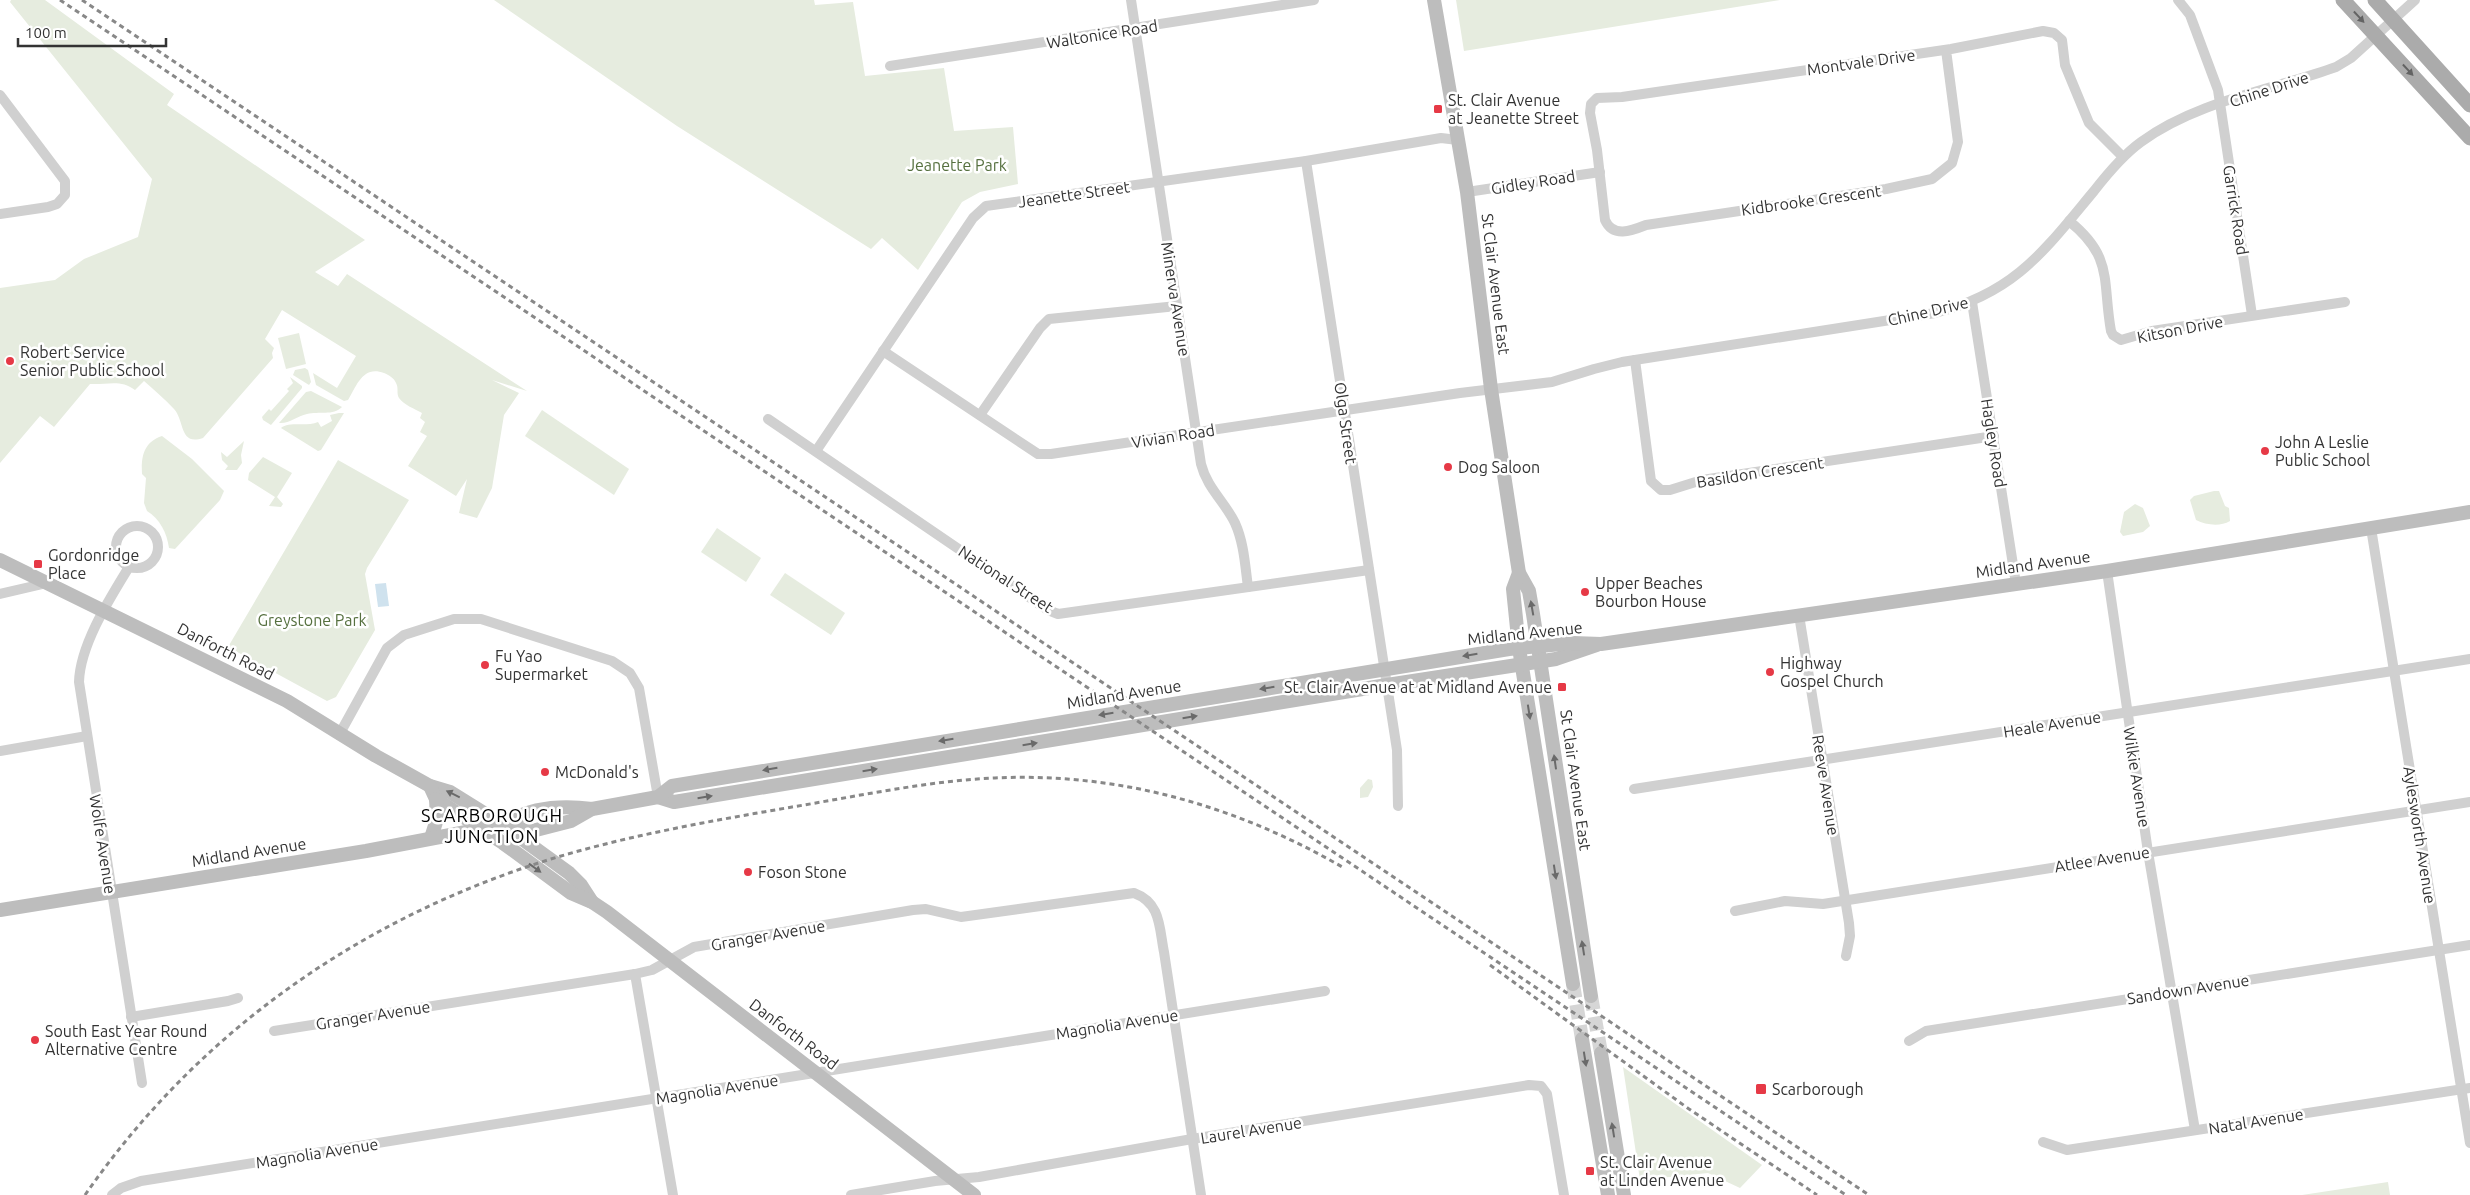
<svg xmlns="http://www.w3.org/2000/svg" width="2470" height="1195" font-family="Ubuntu,sans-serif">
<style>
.green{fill:#e6ecdf}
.water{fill:#cfe2ee}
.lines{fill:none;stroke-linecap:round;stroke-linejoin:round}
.secondary-tunnel{stroke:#d6d6d6;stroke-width:14;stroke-dasharray:14 7;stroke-linecap:butt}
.minor{stroke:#d0d0d0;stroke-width:10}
.secondary{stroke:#bdbdbd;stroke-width:14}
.primary{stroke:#ababab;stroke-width:15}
.rail{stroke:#888;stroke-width:3;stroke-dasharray:5 4;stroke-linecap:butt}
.oneway{fill:#636363}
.oneway2{fill:#6a6a6a}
.poi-dot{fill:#e63946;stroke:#fff;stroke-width:2}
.labels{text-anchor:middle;stroke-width:5;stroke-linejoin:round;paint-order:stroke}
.street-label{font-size:16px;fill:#333;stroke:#fff}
.poi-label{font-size:16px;fill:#333;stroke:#fff;text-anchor:start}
.park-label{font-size:16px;fill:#56703f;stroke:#fff}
.neighbourhood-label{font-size:18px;letter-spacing:1px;fill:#000;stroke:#fff}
</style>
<rect width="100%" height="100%" fill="#fff"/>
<!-- green -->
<g class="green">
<path d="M11,0H45L174,94L167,105L365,240L315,272L338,286L347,274L527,391L492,380L519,393L504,415L492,488L477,518L459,513L467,479L456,496L408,466L427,436L420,432L425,422L420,418L422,413C415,409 404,405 399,398C396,393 399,388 396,383C394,378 389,375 384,373C363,365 357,385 348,400L344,401L316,385L313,373L337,388L356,356L282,310L265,339L274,348L272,353L273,358L203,438C179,446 185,421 174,409C165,399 154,390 144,381L135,390C121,379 107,385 90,384L54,427L40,416L0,463V288L55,280L84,259L138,237L152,179L10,2Z"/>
<polygon points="494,0 814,0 815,5 853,2 865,76 944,68 954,131 1013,127 1018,184 980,192 962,202 918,270 882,238 871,249 677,126"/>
<polygon points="1456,0 1780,0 1464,51"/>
<polygon points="299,333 306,364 286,369 278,338"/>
<polygon points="305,368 308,370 311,382 309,385 293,375 295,370"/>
<polygon points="290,377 302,386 302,388 271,425 263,420 262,417 269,409 271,411 289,391 287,389 293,383"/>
<path d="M311,391L342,407C333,416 319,411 307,414C297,416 289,424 279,423L306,392Z"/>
<polygon points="542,410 629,469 614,495 525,436"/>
<path d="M339,413H344L321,450L318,451L281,428C289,421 307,427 318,422L321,427L332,421L330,415Z"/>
<path d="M162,436L192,459L224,491L220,500L175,549L169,548C167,533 160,519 147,511L144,503L146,478L142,474C141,456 144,442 162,436Z"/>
<polygon points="244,441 241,455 242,463 237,470 225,470 228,466 222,460 221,452 227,457"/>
<polygon points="263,457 292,473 277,497 283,504 281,507 269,506 275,497 248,480 249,473"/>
<polygon points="338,460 409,500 367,568 365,574 375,630 336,697 327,701 228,647"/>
<path d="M2214,491H2219L2225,506L2229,508L2230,521C2220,527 2206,525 2196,520L2190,500L2194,496Z"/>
<polygon points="2135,504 2143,508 2150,526 2143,532 2123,536 2120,532 2124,512"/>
<polygon points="717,528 761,558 746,582 701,552"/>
<polygon points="785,573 845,613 831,635 770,595"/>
<polygon points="1368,779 1372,780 1373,787 1368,797 1360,798 1360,788"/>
<polygon points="1623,1067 1762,1165 1740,1188 1708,1173 1640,1180"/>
<polygon points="2388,1182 2390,1195 2302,1195"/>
</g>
<!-- water -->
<polygon class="water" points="386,583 389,606 378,607 375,584"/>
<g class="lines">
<!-- secondary-tunnel -->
<g class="secondary-tunnel">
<polyline points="1573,984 1582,1039"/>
<polyline points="1591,996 1601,1053"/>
</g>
<!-- minor -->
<g class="minor">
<path d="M1131,0L1201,464C1207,488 1225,502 1235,523C1244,543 1245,565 1248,587"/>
<polyline points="2178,0 2190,15 2218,90 2252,315"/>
<path d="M1946,50L1958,142L1952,163L1932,179L1886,189L1646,225C1631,231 1613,238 1605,220L1597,150L1590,113L1591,104L1597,98L1622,97L1951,49L2043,31L2054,33L2062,40L2065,65L2089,123L2123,157"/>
<polyline points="890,66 1314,0"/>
<polyline points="0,95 65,181 65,195 57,204 48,207 0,214"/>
<polyline points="1306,161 1397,750 1398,806"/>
<polyline points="1467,192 1600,172"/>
<path d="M2069,221C2114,257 2102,281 2111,331L2113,335L2121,340L2152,331L2345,302"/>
<polyline points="1972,302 2016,584"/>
<path d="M883,351L1038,454H1051L1460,393L1552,382L1594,369L1622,362L1935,313C2015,293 2044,251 2094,191C2108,173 2123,155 2141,142C2197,101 2272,90 2336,67L2351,58L2415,0"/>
<polyline points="1635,360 1651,481 1661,490 1670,490 1702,480 1994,436"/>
<polyline points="980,415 1040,328 1049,319 1177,306"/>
<polyline points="768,419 1048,610 1058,614 1369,570"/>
<polyline points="816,451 973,218 986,206 1306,161 1441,138 1458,140"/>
<circle cx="137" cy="547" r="21"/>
<polyline points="2371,528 2470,1143"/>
<path d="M129,567C110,598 80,645 79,682L142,1083"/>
<polyline points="2107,571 2148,852 2195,1130"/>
<polyline points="0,594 47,583"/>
<polyline points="1799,615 1849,923 1850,936 1846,956"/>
<polyline points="339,735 387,648 404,635 454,619 481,619 612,661 630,673 639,688 658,797"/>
<polyline points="0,751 87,736"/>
<polyline points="1634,789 2470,659"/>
<polyline points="1735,911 1785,901 1823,904 2470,802"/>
<polyline points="635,974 673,1195"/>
<polyline points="131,1017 228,1001 238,998"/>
<path d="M274,1031L635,974L652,970L694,947L913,910L926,909L961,917L1134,893C1161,903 1159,927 1164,952L1201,1195"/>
<polyline points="1909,1041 1926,1031 2470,945"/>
<polyline points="2043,1142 2067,1150 2470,1088"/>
<polyline points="112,1195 121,1188 141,1181 1325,991"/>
<polyline points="851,1195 935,1181 979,1177 1192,1139 1529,1085 1541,1086 1547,1094 1564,1195"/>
</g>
<!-- secondary -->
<g class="secondary">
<polyline points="1434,0 1467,192 1491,389 1519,573 1529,591 1533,614 1591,996"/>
<polyline points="0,560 287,701 376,756 430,786 450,792 503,825 569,873 581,885 592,902"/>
<polyline points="1519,573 1513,589 1519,648 1573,984"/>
<polyline points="430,786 436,799 503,843 571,893 592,902 607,912 974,1195"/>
<polyline points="658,797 674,802 1387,685 1556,659 1597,645"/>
<path d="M503,825C529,807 562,805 592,809"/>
<polyline points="431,838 437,819 436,799"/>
<polyline points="0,910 366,851 503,825 532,831 571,821 592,809 658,797 672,786 1509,649 1573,643 1601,644 2107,571 2470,512"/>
<polyline points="1582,1039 1608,1195"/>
<polyline points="1601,1053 1624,1195"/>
</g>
<!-- primary -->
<g class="primary">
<polyline points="2343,0 2470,138"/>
<polyline points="2375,0 2470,105"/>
</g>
<!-- rail -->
<g class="rail">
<polyline points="60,0 1846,1195"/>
<polyline points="82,0 1869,1195"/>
<polyline points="1490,965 1689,1109 1817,1195"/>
<path d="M85,1195C199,1031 361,918 551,859C630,835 711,821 792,807C859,796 927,781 995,778C1119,772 1237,806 1344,868"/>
</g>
</g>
<!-- one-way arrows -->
<defs><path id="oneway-solid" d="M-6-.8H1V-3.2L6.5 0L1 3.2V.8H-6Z" transform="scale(1.25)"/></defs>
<g class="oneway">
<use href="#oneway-solid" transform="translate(2359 17) rotate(47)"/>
<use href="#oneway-solid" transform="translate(2408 70) rotate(47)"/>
</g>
<g class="oneway2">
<use href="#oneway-solid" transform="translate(1532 608) rotate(-100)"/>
<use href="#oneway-solid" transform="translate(1470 655) rotate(171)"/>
<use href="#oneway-solid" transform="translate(1267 688) rotate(171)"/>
<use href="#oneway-solid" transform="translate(1529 712) rotate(81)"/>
<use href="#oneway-solid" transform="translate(1106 714) rotate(171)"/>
<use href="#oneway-solid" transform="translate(1190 717) rotate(-9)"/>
<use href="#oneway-solid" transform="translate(946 740) rotate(171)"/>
<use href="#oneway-solid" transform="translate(1030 744) rotate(-9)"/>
<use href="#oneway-solid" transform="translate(1555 762) rotate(-98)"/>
<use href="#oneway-solid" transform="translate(770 769) rotate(170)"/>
<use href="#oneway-solid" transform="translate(870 770) rotate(-9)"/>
<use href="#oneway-solid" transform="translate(453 794) rotate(-154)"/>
<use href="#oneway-solid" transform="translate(705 797) rotate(-9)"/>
<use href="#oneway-solid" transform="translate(535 868) rotate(36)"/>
<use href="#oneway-solid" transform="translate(1555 872) rotate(81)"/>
<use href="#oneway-solid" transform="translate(1583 948) rotate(-99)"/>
<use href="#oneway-solid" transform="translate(1585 1059) rotate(81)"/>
<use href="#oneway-solid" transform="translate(1613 1130) rotate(-99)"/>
</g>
<!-- markers -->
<g class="poi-dot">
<rect x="1433" y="104" width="10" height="10" rx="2.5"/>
<circle cx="10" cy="361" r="5"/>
<circle cx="2265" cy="451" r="5"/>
<circle cx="1448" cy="467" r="5"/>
<rect x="33" y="559" width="10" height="10" rx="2.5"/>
<circle cx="1585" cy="592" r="5"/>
<circle cx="485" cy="665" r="5"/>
<circle cx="1770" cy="672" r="5"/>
<rect x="1557" y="682" width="10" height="10" rx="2.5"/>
<circle cx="545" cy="772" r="5"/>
<circle cx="748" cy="872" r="5"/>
<circle cx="35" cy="1040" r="5"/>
<rect x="1755" y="1083" width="12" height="12" rx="2.5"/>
<rect x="1585" y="1166" width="10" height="10" rx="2.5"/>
</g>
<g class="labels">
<!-- street labels -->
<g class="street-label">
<text transform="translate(1102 34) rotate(-9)" y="6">Waltonice Road</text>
<text transform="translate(1861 62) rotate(-8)" y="6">Montvale Drive</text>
<text transform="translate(2269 89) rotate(-18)" y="6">Chine Drive</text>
<text transform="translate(1533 182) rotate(-9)" y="6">Gidley Road</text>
<text transform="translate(1074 194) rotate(-8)" y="6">Jeanette Street</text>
<text transform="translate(1811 200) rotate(-8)" y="6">Kidbrooke Crescent</text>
<text transform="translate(2236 210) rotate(81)" y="6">Garrick Road</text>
<text transform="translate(1496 284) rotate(83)" y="6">St Clair Avenue East</text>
<text transform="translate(1176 299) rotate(81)" y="6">Minerva Avenue</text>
<text transform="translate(1928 311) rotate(-13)" y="6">Chine Drive</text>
<text transform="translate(2180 329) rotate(-11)" y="6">Kitson Drive</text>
<text transform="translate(1346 423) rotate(82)" y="6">Olga Street</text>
<text transform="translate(1173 436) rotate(-9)" y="6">Vivian Road</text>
<text transform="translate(1994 443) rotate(81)" y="6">Hagley Road</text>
<text transform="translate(1760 472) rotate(-9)" y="6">Basildon Crescent</text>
<text transform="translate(2033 564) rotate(-8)" y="6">Midland Avenue</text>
<text transform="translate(1006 579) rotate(33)" y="6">National Street</text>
<text transform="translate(1525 633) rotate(-6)" y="6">Midland Avenue</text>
<text transform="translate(226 651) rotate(27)" y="6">Danforth Road</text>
<text transform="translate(1124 694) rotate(-9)" y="6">Midland Avenue</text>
<text transform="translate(2052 724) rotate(-9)" y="6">Heale Avenue</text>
<text transform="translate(2137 777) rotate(81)" y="6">Wilkie Avenue</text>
<text transform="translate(1576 780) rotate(82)" y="6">St Clair Avenue East</text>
<text transform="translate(1826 785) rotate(81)" y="6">Reeve Avenue</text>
<text transform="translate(2420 835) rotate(81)" y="6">Aylesworth Avenue</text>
<text transform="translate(103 844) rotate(81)" y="6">Wolfe Avenue</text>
<text transform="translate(249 852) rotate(-9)" y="6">Midland Avenue</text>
<text transform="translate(2102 859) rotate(-9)" y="6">Atlee Avenue</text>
<text transform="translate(768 935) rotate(-10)" y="6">Granger Avenue</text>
<text transform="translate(2188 989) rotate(-9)" y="6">Sandown Avenue</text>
<text transform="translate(373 1015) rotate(-9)" y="6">Granger Avenue</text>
<text transform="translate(1117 1024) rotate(-9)" y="6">Magnolia Avenue</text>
<text transform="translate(794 1034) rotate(37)" y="6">Danforth Road</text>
<text transform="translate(717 1089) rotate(-9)" y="6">Magnolia Avenue</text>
<text transform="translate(2256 1121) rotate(-9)" y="6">Natal Avenue</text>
<text transform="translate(1251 1130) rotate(-9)" y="6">Laurel Avenue</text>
<text transform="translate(317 1153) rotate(-9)" y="6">Magnolia Avenue</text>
</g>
<!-- poi labels -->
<g class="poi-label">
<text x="1448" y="106">St. Clair Avenue<tspan x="1448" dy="18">at Jeanette Street</tspan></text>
<text x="20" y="358">Robert Service<tspan x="20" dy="18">Senior Public School</tspan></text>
<text x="2275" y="448">John A Leslie<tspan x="2275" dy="18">Public School</tspan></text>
<text x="1458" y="473">Dog Saloon</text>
<text x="48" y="561">Gordonridge<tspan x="48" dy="18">Place</tspan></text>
<text x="1595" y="589">Upper Beaches<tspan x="1595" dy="18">Bourbon House</tspan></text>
<text x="495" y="662">Fu Yao<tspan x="495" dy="18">Supermarket</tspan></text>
<text x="1780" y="669">Highway<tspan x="1780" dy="18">Gospel Church</tspan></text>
<text x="1552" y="693" text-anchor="end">St. Clair Avenue at at Midland Avenue</text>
<text x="555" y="778">McDonald's</text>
<text x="758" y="878">Foson Stone</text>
<text x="45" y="1037">South East Year Round<tspan x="45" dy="18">Alternative Centre</tspan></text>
<text x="1772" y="1095">Scarborough</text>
<text x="1600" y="1168">St. Clair Avenue<tspan x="1600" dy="18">at Linden Avenue</tspan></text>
</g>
<!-- park labels -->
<g class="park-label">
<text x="957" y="171">Jeanette Park</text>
<text x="312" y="626">Greystone Park</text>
</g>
<!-- neighbourhood labels -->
<g class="neighbourhood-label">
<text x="492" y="822">SCARBOROUGH<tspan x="492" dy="21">JUNCTION</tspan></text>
</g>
</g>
<!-- scale -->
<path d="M18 38v8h148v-8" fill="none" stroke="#333333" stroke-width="2.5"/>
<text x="25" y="38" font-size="15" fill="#333333" stroke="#ffffff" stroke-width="4" paint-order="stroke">100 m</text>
</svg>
